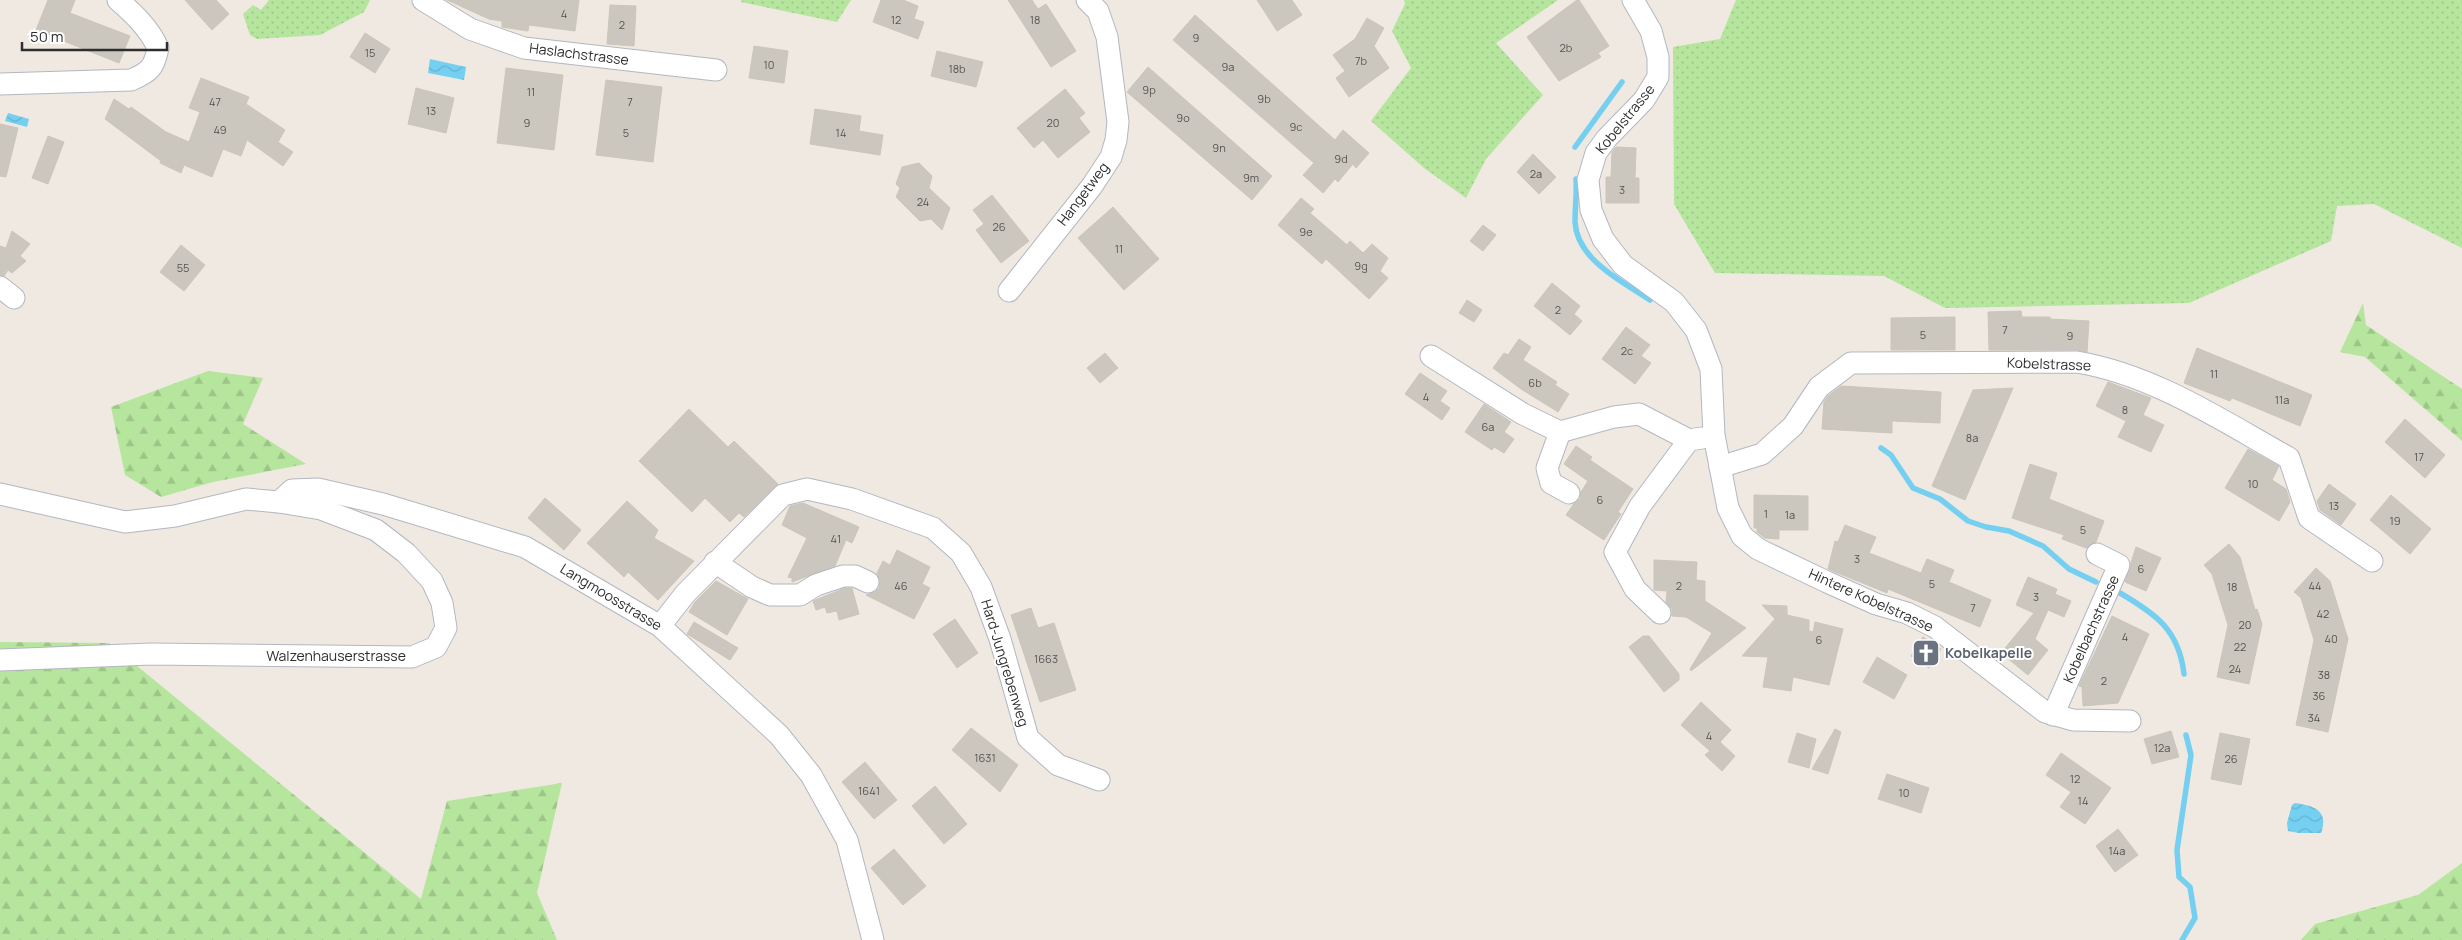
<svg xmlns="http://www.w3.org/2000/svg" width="2462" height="940" font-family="Manrope,sans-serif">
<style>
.grass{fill:url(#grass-dots)}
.forest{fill:url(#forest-firs)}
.water{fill:url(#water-waves)}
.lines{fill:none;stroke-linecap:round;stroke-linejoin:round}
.stream{stroke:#75cff0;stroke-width:5.5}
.building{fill:#cbc7bf;stroke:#cbc5ba}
.minor-casing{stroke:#b4b7c1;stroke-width:23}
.minor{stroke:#fff;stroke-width:21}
.labels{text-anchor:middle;stroke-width:4;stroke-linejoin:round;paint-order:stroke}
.number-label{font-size:11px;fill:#555452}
.street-label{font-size:14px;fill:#2e2e2e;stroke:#fff}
.worship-label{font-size:14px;font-weight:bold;fill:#5b616d;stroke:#fff;text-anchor:start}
</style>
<defs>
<pattern id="grass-dots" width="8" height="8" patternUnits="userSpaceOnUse" patternTransform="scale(1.25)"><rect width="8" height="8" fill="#b6e59e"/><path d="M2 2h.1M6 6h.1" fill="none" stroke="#9dc588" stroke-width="1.8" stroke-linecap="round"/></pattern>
<pattern id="forest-firs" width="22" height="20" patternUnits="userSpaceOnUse" patternTransform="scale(1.25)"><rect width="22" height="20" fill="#b6e59e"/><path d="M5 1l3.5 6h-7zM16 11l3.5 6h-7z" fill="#9dc588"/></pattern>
<pattern id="water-waves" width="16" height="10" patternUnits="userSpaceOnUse" patternTransform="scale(1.25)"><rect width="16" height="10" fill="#75cff0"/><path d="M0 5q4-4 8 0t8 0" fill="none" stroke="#66b2ce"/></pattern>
</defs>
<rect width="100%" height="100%" fill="#efe9e1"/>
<!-- grass -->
<g class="grass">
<polygon points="269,0 370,0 364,12 320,35 257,39 250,35 243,14 253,5 261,10"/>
<polygon points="741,0 851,0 837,22 741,2"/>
<polygon points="1404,0 1558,0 1496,43 1543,95 1486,159 1466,198 1424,168 1371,121 1411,68 1392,31 1405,4"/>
<polygon points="1736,0 2462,0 2462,248 2374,204 2337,206 2331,241 2189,303 1945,308 1884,276 1715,273 1674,204 1673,47 1720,39"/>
</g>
<!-- forest -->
<g class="forest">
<polygon points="2363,303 2366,325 2462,389 2462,441 2365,357 2340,352"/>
<polygon points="208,371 263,378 243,424 306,464 213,482 161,497 125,475 111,407"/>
<polygon points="0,642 109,643 421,899 447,801 562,783 537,893 557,940 0,940"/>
<polygon points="2462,863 2462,940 2301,940 2315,924 2418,895"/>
</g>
<!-- water -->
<g class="water">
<polygon points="430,59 466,67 464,80 428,73"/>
<polygon points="8,113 29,119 27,127 5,121"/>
<path d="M2295,803C2315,806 2329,811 2321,833H2299L2288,831L2287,823L2292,805Z"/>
</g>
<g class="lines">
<!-- stream -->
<g class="stream">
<polyline points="1575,147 1622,82"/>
<path d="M1576,179C1577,193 1575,207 1575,222C1577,260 1623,282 1650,300"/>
<polyline points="1881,448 1891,455 1913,488 1940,499 1968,521 1986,527 2009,531 2043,546 2069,569 2096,582"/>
<path d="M2120,593C2156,614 2179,630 2184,674"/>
<polyline points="2182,940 2195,918 2190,887 2179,877 2177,850 2191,755 2186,735"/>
</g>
</g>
<!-- building -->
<g class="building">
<polygon points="48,0 75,0 70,13 130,36 119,63 36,30"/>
<polygon points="185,0 216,0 229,14 212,30"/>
<polygon points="447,0 579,0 575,31 529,25 528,31 502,27 502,21 489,19"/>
<polygon points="881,0 903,0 918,6 914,19 924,22 918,39 873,22"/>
<polygon points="1008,0 1032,0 1038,9 1046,4 1076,51 1051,67"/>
<polygon points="1257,0 1292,0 1302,15 1277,31"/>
<polygon points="1577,0 1579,0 1609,46 1598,53 1601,57 1559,81 1527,37"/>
<polygon points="610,5 636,6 634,46 607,44"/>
<polygon points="1195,15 1335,140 1343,130 1369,153 1356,168 1353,164 1338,182 1335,179 1323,193 1303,175 1314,163 1173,40"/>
<polygon points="1367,18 1384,28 1374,46 1389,68 1349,97 1336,78 1345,71 1333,55 1355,39"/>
<polygon points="365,33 390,49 375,73 350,57"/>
<polygon points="754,46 788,51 784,83 749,78"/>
<polygon points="937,51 983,62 976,87 931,76"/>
<polygon points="1148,67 1272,176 1252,200 1127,92"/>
<polygon points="506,68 563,75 554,150 497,143"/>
<polygon points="201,78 249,97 246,104 285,130 278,142 293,152 283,166 247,140 241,156 223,149 212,177 184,165 181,173 160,163 161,161 105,119 114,99 129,109 131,107 166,132 189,142 200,112 189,108"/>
<polygon points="606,80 662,87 653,162 596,155"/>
<polygon points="416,88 454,98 446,133 408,124"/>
<polygon points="1065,89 1085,113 1079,118 1090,132 1058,158 1043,140 1034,148 1017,128"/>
<polygon points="815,109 861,116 859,131 883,135 880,155 810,144"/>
<polygon points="0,124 18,128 6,177 0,176"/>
<polygon points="48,136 64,142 48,184 32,178"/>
<polygon points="1616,147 1636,148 1635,178 1639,178 1639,203 1606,203 1606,177 1611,177 1612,152"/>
<polygon points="1533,154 1556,177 1539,194 1517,172"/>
<polygon points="919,163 932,176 929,188 950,208 942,230 931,219 920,221 896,197 900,188 896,184 902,167"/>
<polygon points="992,195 1029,241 1001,263 976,230 984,224 973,210"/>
<polygon points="1301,198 1314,209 1310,213 1347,245 1350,241 1363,253 1372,244 1388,258 1380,271 1388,278 1369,299 1326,259 1322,264 1278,225"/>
<polygon points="1113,207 1159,259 1124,290 1078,238"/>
<polygon points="1483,225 1496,235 1483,251 1470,241"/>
<polygon points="12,231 30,244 20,256 26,261 12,273 8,270 4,276 0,275 0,246 6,248"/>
<polygon points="181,245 205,265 184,291 160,272"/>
<polygon points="1552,283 1580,306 1574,314 1582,321 1570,335 1534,306"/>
<polygon points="1467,300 1482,310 1474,322 1459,313"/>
<polygon points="2021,311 2022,317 2050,317 2050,319 2089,321 2087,352 2077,350 1989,350 1988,312"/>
<polygon points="1955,317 1955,350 1891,350 1891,318"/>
<polygon points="1626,327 1650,345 1641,356 1651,363 1635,384 1602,359"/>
<polygon points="1519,339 1531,347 1523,360 1557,382 1555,385 1569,394 1558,412 1521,389 1493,368 1504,353 1508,355"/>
<polygon points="2197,348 2312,395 2300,426 2232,398 2230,401 2184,383"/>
<polygon points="1105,353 1118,368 1100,383 1087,368"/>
<polygon points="1420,373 1447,391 1440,401 1450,408 1442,420 1405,394"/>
<polygon points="2108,382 2151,398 2143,415 2164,425 2151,452 2118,437 2126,421 2096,406"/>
<polygon points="1841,386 1941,392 1940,423 1892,421 1892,433 1822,429 1824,402 1828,396"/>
<polygon points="2013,388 1965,500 1932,486 1973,390"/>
<polygon points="1484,404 1511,422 1504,432 1514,439 1504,453 1494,447 1492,450 1465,432"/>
<polygon points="689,409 728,447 734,441 778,484 744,517 739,513 730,522 705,498 692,512 639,461"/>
<polygon points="2405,419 2445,455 2425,478 2385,442"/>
<polygon points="1576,446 1592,457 1590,460 1633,489 1618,512 1621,514 1604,540 1566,515 1573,505 1580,499 1581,492 1588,481 1564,464"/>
<polygon points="2248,449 2279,466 2272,480 2286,489 2290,502 2279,521 2225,488"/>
<polygon points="2030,464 2057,473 2049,499 2104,521 2096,542 2086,548 2062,539 2064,535 2012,518"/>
<polygon points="2329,484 2356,504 2341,525 2320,510 2317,501"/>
<polygon points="1754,495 1808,496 1808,530 1779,530 1779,539 1765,538 1757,532 1757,528 1754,528"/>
<polygon points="2391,495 2431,529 2410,554 2370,520"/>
<polygon points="545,498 581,530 564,550 528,518"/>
<polygon points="627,501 658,530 654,538 694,561 658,600 628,572 624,577 587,543"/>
<polygon points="803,503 859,527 852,543 846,540 835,566 792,582 792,578 788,577 807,538 782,525 790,506"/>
<polygon points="1845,525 1876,537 1869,553 1921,573 1927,559 1954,570 1949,582 1991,600 1980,627 1888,589 1887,593 1828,569 1835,541 1838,542"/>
<polygon points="2229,544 2240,557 2255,610 2257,609 2262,624 2249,684 2217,677 2228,625 2212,574 2204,565"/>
<polygon points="2136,547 2161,558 2146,591 2125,582"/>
<polygon points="897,550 930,567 922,584 930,588 914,619 866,595 875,592 879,588 880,580 877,573 883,561 890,565"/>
<polygon points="1654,560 1697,562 1696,580 1705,581 1705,601 1746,628 1691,671 1690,669 1712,633 1686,617 1672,616 1672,609 1666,602 1667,591 1654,590"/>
<polygon points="2316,568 2330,581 2348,639 2328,732 2296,725 2314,640 2301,598 2294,592"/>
<polygon points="2028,577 2057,589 2055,594 2071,601 2064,617 2048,610 2035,639 2048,650 2028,675 2001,653 2034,613 2016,605"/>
<polygon points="716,581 748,599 727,635 689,612 695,602"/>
<polygon points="845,588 852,588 859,614 839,620 837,611 827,613 825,607 816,610 813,601"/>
<polygon points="1762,605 1787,606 1787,615 1809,620 1809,631 1813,632 1815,622 1843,629 1829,685 1793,677 1791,691 1763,687 1768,657 1742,656 1775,619"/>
<polygon points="1031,608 1038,628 1054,623 1076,690 1040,702 1011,615"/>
<polygon points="2112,616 2149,634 2118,703 2083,706 2082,687 2079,686"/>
<polygon points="955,619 978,653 957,668 933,634"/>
<polygon points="694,622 738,648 730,660 687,634"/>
<polygon points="1643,636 1649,636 1679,674 1679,680 1664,692 1629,647"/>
<polygon points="1923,637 1941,649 1929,668 1911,656"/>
<polygon points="1877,657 1907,675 1894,699 1863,682"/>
<polygon points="1701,702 1731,730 1720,742 1735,756 1722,771 1705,755 1710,751 1681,725"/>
<polygon points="971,728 1018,765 1000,792 952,750"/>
<polygon points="1835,729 1841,732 1828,774 1812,769"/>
<polygon points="2171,731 2179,757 2152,764 2144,739"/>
<polygon points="1797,733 1816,739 1809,768 1788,762"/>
<polygon points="2220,733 2250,739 2241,785 2211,779"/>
<polygon points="2061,753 2111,788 2085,824 2060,807 2071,792 2046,775"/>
<polygon points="865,762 897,800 874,819 842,782"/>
<polygon points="1887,774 1929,788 1921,813 1878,799"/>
<polygon points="935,786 967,824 944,844 912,806"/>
<polygon points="2118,829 2138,855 2115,872 2096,846"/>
<polygon points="894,849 926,886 903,905 871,868"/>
</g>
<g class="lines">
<!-- minor casing -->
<g class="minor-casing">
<g id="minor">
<polyline points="423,0 470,29 524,48 716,70"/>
<polyline points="1633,0 1651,31 1658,57 1658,77 1644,100 1607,138 1596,153 1588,180 1591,210 1603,239 1623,265 1674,302 1696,330 1711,369 1714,435 1728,508 1742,536 1758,549 1827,582 1876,604 1907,613 1935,627 2045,712 2073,720 2130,721"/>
<path d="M0,84L131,80C150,72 154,68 158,48C149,28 134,14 118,0"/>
<polyline points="0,287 14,298"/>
<polyline points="1009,291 1092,186 1111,157 1116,140 1118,122 1107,37 1098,11 1087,0"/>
<polyline points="1431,356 1523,414 1560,432 1614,417 1639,414 1689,440"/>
<polyline points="1560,432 1547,468 1551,483 1569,493"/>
<path d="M1720,467L1762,454L1793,426L1819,387L1851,363L2077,362C2154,375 2221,420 2289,458L2309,518L2372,561"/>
<polyline points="0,494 125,522 175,516 246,499 279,502 321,509 376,530 406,553 432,581 442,603 446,628 436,647 412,657 151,654 0,660"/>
<polyline points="279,502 292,490 318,489 383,504 525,547 660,626 779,735 811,775 847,840 873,940"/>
<polyline points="715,562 752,587 770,595 800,595 816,585 843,576 855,576 868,582"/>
<polyline points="1660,613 1635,589 1615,552 1640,506 1689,440 1702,438"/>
<polyline points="660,626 685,594 783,495 807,489 852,499 933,528 961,553 981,587 1000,639 1028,738 1058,765 1099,780"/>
<polyline points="2053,715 2119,565 2097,554"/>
</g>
</g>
<!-- minor -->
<use href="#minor" class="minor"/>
</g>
<!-- icons -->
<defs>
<g id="church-square" transform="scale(1.4375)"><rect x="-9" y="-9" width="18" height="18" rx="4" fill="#6b7280" stroke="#fff"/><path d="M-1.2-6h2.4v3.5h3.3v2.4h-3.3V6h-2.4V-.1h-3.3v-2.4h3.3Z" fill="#fff"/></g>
</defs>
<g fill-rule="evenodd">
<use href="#church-square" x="1926" y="653"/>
</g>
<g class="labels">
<!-- number labels -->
<g class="number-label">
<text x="564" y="18">4</text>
<text x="896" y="24">12</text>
<text x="1035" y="24">18</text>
<text x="622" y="29">2</text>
<text x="1196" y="42">9</text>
<text x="1566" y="52">2b</text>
<text x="370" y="57">15</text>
<text x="1361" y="65">7b</text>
<text x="769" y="69">10</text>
<text x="1228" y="71">9a</text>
<text x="957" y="73">18b</text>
<text x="1149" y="94">9p</text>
<text x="531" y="96">11</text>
<text x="1264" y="103">9b</text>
<text x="215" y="106">47</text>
<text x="630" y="106">7</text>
<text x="431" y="115">13</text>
<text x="1183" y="122">9o</text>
<text x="527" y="127">9</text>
<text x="1053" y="127">20</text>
<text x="1296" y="131">9c</text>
<text x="220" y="134">49</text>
<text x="626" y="137">5</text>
<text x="841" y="137">14</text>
<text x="1219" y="152">9n</text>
<text x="1341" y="163">9d</text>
<text x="1536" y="178">2a</text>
<text x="1251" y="182">9m</text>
<text x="1622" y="194">3</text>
<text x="923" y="206">24</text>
<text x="999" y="231">26</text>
<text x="1306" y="236">9e</text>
<text x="1119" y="253">11</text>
<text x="1361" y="270">9g</text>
<text x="183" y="272">55</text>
<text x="1558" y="314">2</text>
<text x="2005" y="334">7</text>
<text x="1923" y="339">5</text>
<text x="2070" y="340">9</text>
<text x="1627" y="355">2c</text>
<text x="2214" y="378">11</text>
<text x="1535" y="387">6b</text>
<text x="1426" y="401">4</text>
<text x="2282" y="404">11a</text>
<text x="2125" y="414">8</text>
<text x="1488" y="431">6a</text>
<text x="1972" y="442">8a</text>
<text x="2419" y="461">17</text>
<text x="2253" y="488">10</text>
<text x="1600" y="504">6</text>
<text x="2334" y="510">13</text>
<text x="1766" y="518">1</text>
<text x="1790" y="519">1a</text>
<text x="2395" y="525">19</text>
<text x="2083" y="534">5</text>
<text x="836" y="543">41</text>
<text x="1857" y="563">3</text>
<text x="2141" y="573">6</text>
<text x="1932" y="588">5</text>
<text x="901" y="590">46</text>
<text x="1679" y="590">2</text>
<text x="2315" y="590">44</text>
<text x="2232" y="591">18</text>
<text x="2036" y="601">3</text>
<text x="1973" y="612">7</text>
<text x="2323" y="618">42</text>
<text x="2245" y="629">20</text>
<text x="2125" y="641">4</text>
<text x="2331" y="643">40</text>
<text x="1819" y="644">6</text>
<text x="2240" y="651">22</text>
<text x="1046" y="663">1663</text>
<text x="2235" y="673">24</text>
<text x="2324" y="679">38</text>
<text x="2104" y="685">2</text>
<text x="2319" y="700">36</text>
<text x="2314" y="722">34</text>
<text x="1709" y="740">4</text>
<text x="2162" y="752">12a</text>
<text x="985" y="762">1631</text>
<text x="2231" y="763">26</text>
<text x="2075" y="783">12</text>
<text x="869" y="795">1641</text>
<text x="1904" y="797">10</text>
<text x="2083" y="805">14</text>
<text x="2117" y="855">14a</text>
</g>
<!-- street labels -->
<g class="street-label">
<text transform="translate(579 54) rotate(7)" y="5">Haslachstrasse</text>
<text transform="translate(1625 119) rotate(-51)" y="5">Kobelstrasse</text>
<text transform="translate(1083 194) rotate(-53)" y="5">Hangetweg</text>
<text transform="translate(2049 364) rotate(2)" y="5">Kobelstrasse</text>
<text transform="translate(611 597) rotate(31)" y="5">Langmoosstrasse</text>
<text transform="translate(1871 600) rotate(24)" y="5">Hintere Kobelstrasse</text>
<text transform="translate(2091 629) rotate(-66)" y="5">Kobelbachstrasse</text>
<text x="336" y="661">Walzenhauserstrasse</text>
<text transform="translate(1005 663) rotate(73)" y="5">Hard-Jungrebenweg</text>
</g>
<!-- worship labels -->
<g class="worship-label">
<text x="1945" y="658">Kobelkapelle</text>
</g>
</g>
<!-- scale -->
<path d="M22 42v8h145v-8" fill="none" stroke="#2e2e2e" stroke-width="2.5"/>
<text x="30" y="42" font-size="15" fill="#2e2e2e" stroke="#ffffff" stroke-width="4" paint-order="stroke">50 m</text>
</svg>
